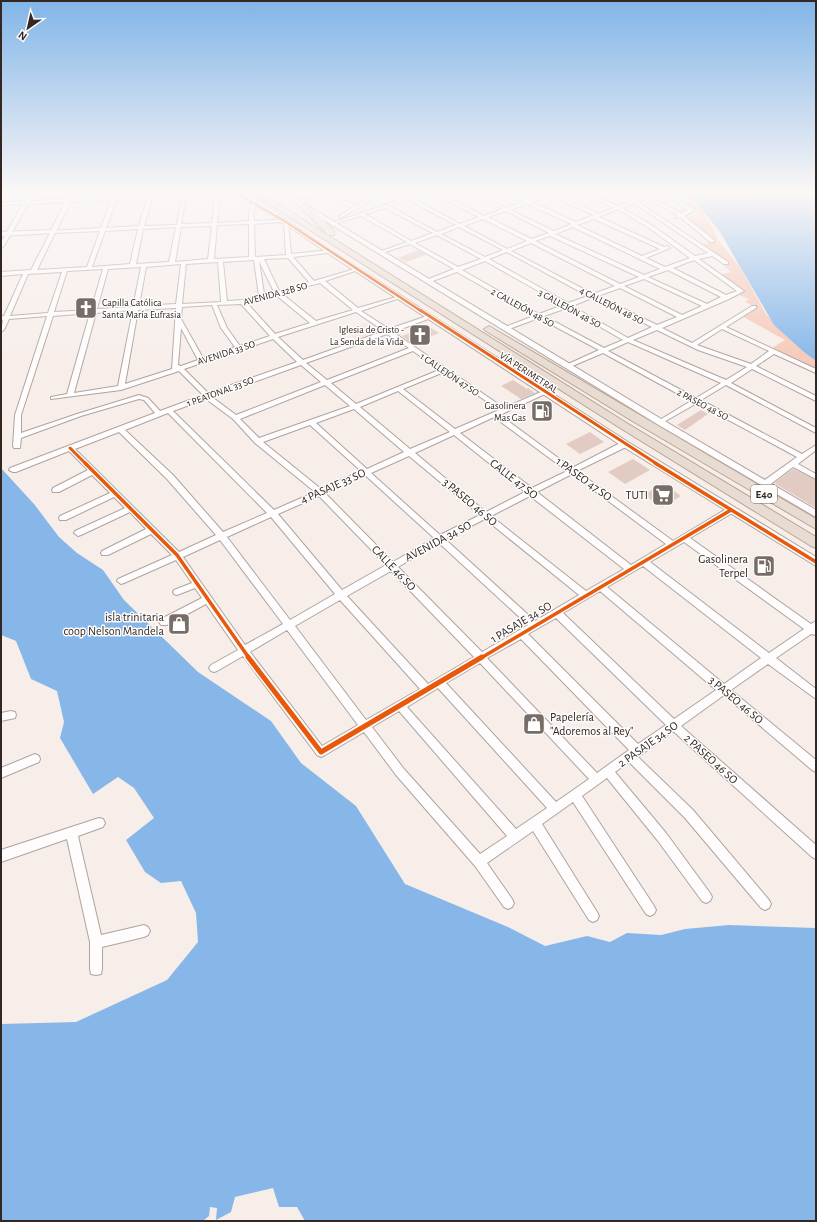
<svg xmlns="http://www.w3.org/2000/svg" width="817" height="1222" font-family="'Alegreya Sans',sans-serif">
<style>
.built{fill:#f8e4dc}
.green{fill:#f5cab9}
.water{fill:#87b7e9}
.building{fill:#e2cbc2}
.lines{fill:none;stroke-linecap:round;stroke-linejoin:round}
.minor-casing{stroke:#aea39f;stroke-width:2}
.tertiary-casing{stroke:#aea39f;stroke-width:2}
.trunk-casing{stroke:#b6a495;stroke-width:2}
.minor{fill:#fefcfc;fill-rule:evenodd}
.tertiary{fill:#fefcfc;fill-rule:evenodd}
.trunk{fill:#e8dcd2;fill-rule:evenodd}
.cycleway-far3-casing{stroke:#fdfdfd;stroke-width:4}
.cycleway-far2-casing{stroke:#fdfdfd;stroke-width:5}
.cycleway-far1-casing{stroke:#fdfdfd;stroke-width:6}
.cycleway-casing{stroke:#fdfdfd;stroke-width:8}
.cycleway-far3{stroke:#e8590c;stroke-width:2.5}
.cycleway-far2{stroke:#e8590c;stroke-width:3}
.cycleway-far1{stroke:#e8590c;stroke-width:3.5}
.cycleway{stroke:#e8590c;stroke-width:5}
.labels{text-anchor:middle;stroke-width:3;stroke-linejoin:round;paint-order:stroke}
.far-street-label{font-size:10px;fill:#342620;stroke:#fdfdfd}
.far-poi-label{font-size:10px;fill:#342620;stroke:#fdfdfd;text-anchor:end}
.shield{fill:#fdfdfd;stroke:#706662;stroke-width:1}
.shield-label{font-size:11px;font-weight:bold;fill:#342620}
.street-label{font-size:12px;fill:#342620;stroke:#fdfdfd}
.poi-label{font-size:12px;fill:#342620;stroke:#fdfdfd;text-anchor:end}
</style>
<rect width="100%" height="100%" fill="#f7eeea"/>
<!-- built -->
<polygon class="built" points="369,322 380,332 356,340 345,330"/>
<!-- green -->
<polygon class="green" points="683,192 694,192 702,208 706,219 711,225 718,240 740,267 766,314 816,359 816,370 772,348 785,340 740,315 753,306 745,302 749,299 739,295 742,291 719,275 731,272 701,244 711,242 685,218 697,215 693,210 685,205 693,203 691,201 692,200 687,197 688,196"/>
<!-- water -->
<g class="water">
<polygon points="688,192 816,192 816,361 804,352 774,325 720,232"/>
<polygon points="1,468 34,504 59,537 77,553 103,570 124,600 198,672 271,721 301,763 356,806 405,884 508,927 545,946 587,936 610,942 627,933 661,935 685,929 729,925 816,928 816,1221 305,1221 297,1207 279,1207 273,1188 235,1197 231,1212 216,1220 217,1208 210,1207 209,1216 203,1221 1,1221 1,1024 76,1022 167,980 198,942 196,913 181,881 161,883 145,872 126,840 154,818 134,788 118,777 93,794 60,738 64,722 57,691 31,679 16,641 1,635"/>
</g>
<!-- building -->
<g class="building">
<polygon points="418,250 426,255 406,262 398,258"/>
<polygon points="428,326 439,333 424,339 422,337 410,342 402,336"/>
<polygon points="513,380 527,389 528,388 535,393 521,399 501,386"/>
<polygon points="701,410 708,414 685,430 677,425"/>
<polygon points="590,432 604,442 580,454 566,444"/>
<polygon points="633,459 650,470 625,484 608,472"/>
<polygon points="793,469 816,480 816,508 774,483"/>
<polygon points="663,483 681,496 662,507 644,495"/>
</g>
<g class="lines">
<!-- minor casing -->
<g class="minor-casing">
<g id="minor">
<path d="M31,192H35L30,201L112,197L116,193L118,194L117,197L148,196L150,192L153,193V196L182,194L183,192H187V194L239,192L237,194L220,195L217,223L249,221V212L253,203H256L240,192H245L279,214L275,215L257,203L253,212L254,221L279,220L288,221L291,254L330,250L331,251L328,253L293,257L314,281L358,268V270L325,281L358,308L400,296V298L361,311L389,329L427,316H431V318L393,332L504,408L543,391H547V393L500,415L572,468L622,442H628V446L577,471L673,541L728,508H734L735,510L734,512L690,538L811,624L816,621V635L811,634L776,658L816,689V699L768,664L731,690L816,760V772L812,770L724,695L681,726L816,845V859L812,857L673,731L638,757L693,810L769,900L771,904L769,908L765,910L761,908L685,818L629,762L615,772L666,833L710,893L712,897L710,901L706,903L702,901L658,841L607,778L582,796L654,906L656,910L654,914L650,916L646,914L573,802L542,824L597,912L599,916L597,920L593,922L589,920L533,831L487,863L512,899L514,903L512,907L508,909L504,907L475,866L396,775L364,732L325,755L321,757L317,755L243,656L217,671L214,672L211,671L209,668L211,665L238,650L206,604L167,625H161L159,622L161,619L202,598L195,588L177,595L174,594L173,592L174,590L192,583L176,560L124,583L121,584L117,581L118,579L172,555L151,534L108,555H102L101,553L102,551L146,529L130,512L81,535L78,536L74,533L75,531L125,508L114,497L66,520H60L59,518L60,516L110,493L92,475L59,492H53L52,490L53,488L88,470L69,451L16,472H13L9,470L10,468L155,413L144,400L139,399L81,416L21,438L20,448H14L13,446L15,415L47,316L9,319L4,330L1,332L3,320H1V316H4L23,274L1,276V272L31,270L51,231L101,228L111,200L28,204L4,246L1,248V242L23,204L1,205V203L25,201ZM215,195L212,223L181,224L186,197ZM182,197L177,225L144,226L152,198ZM147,199L139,226L106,228L116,200ZM279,222L284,223L286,255L255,257L254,224ZM249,224V257L214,259L217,225ZM212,226L208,259L175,262L181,227ZM176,227L169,262L136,264L143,229ZM138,229L130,264L92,267L105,231ZM100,231L87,267L37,270L55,233ZM288,258L309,282L279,291L264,259ZM254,260L259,296L243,300L227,301L223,262ZM259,261L274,292L264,294ZM218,262L221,302L182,304L186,264ZM181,264L176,304L139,306L146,267ZM141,267L133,307L97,309L108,269ZM103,269L91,310L54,312L67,271ZM62,272L48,313L10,316L28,274ZM320,283L353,310L316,321L281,293ZM276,295L310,323L275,334L247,303ZM241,304L270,336L240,346L227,328L217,305ZM212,305L221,328L235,347L203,358L181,319L182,307ZM176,308L172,369L125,384L138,310ZM133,310L118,386L74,393L96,313ZM356,312L384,331L303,360L278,337ZM90,313L67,394L51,397V399L121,390L179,371L203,395L160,411L148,398L139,395L77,414L21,433V415L53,316ZM181,328L198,360L181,366L178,365ZM387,334L409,348L327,380L306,363ZM273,339L297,362L208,393L184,369ZM413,351L439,370L356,404L331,383ZM301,365L321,382L236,415L212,397ZM444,372L499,410L455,429L403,389ZM325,385L350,406L259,438L240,419ZM398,391L450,432L410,449L360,407ZM206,399L233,419L255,443L315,492L274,510L173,411ZM354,409L404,452L367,469L316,423ZM168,413L267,513L223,532L173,475L125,430ZM494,417L567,471L532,488L460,433ZM310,425L361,471L321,489L263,442ZM119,432L167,479L216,535L179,552L75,449ZM454,435L525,492L486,512L415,453ZM409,456L480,515L440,535L371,473ZM572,474L666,544L631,565L537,492ZM365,475L434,538L393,562L325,493ZM319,496L386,565L342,590L278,514ZM530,496L624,569L586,591L491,516ZM271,517L335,594L290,620L227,537ZM485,519L579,595L535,621L445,539ZM220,540L283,624L245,645L183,557ZM684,542L804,629L769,653L650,562ZM439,543L528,625L482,652L398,567ZM643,566L761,658L724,684L607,587ZM391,571L474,657L428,684L347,596ZM600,591L716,690L674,719L563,613ZM340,600L420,689L366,720L295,626ZM556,618L666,725L638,744L528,634ZM287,630L358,725L322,746L250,652ZM521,639L629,750L597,773L487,658ZM480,663L589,779L556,802L446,683ZM438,688L547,808L516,829L407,707ZM399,711L507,836L480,854L404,769L372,727Z"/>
<polygon points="328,192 334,192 330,194 356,206 367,199 353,192 358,192 370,197 379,192 384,192 341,218 339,217 339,216 352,208 325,195 298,203 296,202"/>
<path d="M394,192H399L409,197L425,192H436L484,216L502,209L468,192H473L506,208L524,202L504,192H509L528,200L546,194L545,192H558L554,194L599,214L614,208L581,192H586L618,206L634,200L617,192H623L639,198C668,187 668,193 694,209V211L684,216L714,240V242H710L680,217L675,218L677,215L647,198L638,202L728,262V264H724L712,256L699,259L744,291L729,299L662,328L692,343L752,306H756V308L726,327L816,369V373L774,354L756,366L816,396V401L752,369L731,383L816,428V433L726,385L701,400L802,454L816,445V450L798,464L816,474V479L793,467L768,486H762V482L797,457L697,403L662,423H658V421L691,401L603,353L570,367H566V365L599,350L539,318L509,329H505V327L534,316L457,272L430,282H426V280L454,269L410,244L379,254V252L407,242L361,216L334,224L332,223L405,198ZM431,192V193L479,217L460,224L413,199ZM661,192V193L688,210L681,213L651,197ZM550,196L594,215L576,222L532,202ZM408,200L456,225L437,232L389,206ZM634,203L708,253L695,256L653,226L622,208ZM527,204L572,224L554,231L510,210ZM385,208L433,233L411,241L365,214ZM618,209L649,228L690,258L665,267L646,258L670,248L667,246L664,247L599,217ZM506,211L549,233L531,239L488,217ZM483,219L527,241L507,249L464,226ZM594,219L660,249L642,256L577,225ZM459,227L503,250L485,257L441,234ZM573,227L660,269L644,275L555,234ZM437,235L481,259L458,267L415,243ZM550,236L639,277L620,284L535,241ZM531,243L615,286L593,294L511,251ZM507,252L588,296L568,303L489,259ZM694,260L737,291L726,295L673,268ZM485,261L563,305L539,314L462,270ZM668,270L721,297L707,304L648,277ZM644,279L702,306L682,315L624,286ZM620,288L677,317L657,325L598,296ZM592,298L652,327L628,338L572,306ZM567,308L623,340L604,348L544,316ZM722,329L769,351L751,364L697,345ZM657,330L698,350L747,367L726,380L633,340ZM628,342L721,383L696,398L608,351Z"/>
<polygon points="11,711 15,712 16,715 15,718 1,721 1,713"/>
<polygon points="35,754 39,756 40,759 39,762 1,778 1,768"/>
<polygon points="99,818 103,819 105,823 103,827 78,836 101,935 144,925 148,927 150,931 148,935 144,937 102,947 102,969 101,974 96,975 91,974 90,969 90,942 67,839 1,862 1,850"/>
</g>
</g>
<!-- tertiary casing -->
<g class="tertiary-casing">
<g id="tertiary">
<polygon points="70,192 76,192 55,233 1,236 1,232 51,230"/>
<polygon points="232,192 239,192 288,221 330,250 628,442 816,557 816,566 622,446 326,252 284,223"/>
<polygon points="278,192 285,192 663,420 816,510 816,517 657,424"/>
</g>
</g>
<!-- trunk casing -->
<g class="trunk-casing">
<g id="trunk">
<polygon points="250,192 259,192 625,422 816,537 816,548 811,546 617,426"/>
<polygon points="301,204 307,204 334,231 334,235 328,235 301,208"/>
<polygon points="489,326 816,519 816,529 629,419 486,331 484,329"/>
</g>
</g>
<!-- minor -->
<use href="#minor" class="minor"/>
<!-- tertiary -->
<use href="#tertiary" class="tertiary"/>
<!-- trunk -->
<use href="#trunk" class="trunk"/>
<!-- cycleway-far3 casing -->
<g class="cycleway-far3-casing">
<polyline id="cycleway-far3" points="235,192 286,222 421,311"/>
</g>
<!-- cycleway-far2 casing -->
<g class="cycleway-far2-casing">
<g id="cycleway-far2">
<polyline points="420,310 657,464"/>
<polyline points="70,448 86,464"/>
</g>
</g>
<!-- cycleway-far1 casing -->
<g class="cycleway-far1-casing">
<g id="cycleway-far1">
<polyline points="85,463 177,555 249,658"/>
<polyline points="655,463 816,562"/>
<polyline points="481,658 731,510"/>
</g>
</g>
<!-- cycleway casing -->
<g class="cycleway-casing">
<polyline id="cycleway" points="248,657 321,752 482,657"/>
</g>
<!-- cycleway-far3 -->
<use href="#cycleway-far3" class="cycleway-far3"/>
<!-- cycleway-far2 -->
<use href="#cycleway-far2" class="cycleway-far2"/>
<!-- cycleway-far1 -->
<use href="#cycleway-far1" class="cycleway-far1"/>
<!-- cycleway -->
<use href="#cycleway" class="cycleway"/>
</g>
<!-- sky -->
<linearGradient id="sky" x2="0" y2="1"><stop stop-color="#81b5e8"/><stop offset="0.53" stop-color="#fbf7f6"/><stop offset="1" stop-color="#fbf7f6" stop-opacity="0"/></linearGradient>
<rect width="817" height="363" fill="url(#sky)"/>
<!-- icons -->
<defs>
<g id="church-square" transform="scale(1.15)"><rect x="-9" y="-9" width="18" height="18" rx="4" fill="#786c67" stroke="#fdfdfd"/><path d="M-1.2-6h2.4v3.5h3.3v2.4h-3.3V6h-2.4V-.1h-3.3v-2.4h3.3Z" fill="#fff"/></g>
<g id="fuel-square" transform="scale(1.15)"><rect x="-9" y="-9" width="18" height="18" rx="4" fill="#786c67" stroke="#fdfdfd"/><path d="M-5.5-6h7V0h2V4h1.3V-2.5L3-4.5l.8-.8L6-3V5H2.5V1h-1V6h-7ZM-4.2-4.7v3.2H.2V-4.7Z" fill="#fff"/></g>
<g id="supermarket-square" transform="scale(1.15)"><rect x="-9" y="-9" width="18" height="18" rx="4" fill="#786c67" stroke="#fdfdfd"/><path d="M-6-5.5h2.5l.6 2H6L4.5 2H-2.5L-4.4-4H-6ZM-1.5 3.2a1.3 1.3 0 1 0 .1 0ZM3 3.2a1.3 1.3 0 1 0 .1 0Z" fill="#fff"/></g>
<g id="shop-square" transform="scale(1.15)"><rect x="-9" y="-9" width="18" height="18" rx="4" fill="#786c67" stroke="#fdfdfd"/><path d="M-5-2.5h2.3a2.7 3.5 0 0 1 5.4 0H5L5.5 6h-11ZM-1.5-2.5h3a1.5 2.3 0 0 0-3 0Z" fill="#fff"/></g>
</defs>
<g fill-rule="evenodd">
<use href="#church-square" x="86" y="308"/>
<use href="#church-square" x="420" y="335"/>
<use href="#fuel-square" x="542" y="411"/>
<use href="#supermarket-square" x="663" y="495"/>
<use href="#fuel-square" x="764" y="566"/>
<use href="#shop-square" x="179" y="624"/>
<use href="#shop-square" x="534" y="724"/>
</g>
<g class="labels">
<!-- far-street labels -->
<g class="far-street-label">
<text transform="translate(275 293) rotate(-15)" y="4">AVENIDA 32B SO</text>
<text transform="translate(612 305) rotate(27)" y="4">4 CALLEJÓN 48 SO</text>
<text transform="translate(523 307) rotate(29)" y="4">2 CALLEJÓN 48 SO</text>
<text transform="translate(570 308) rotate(29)" y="4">3 CALLEJÓN 48 SO</text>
<text transform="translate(226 352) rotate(-18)" y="4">AVENIDA 33 SO</text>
<text transform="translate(529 372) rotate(33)" y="4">VÍA PERIMETRAL</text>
<text transform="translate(450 374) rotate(34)" y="4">1 CALLEJÓN 47 SO</text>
<text transform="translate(220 391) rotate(-20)" y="4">1 PEATONAL 33 SO</text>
<text transform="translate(703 404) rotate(28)" y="4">2 PASEO 48 SO</text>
</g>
<!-- far-poi labels -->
<g class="far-poi-label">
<text x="102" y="306" text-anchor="start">Capilla Católica<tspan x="102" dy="12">Santa María Eufrasia</tspan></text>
<text x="404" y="333">Iglesia de Cristo -<tspan x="404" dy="12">La Senda de la Vida</tspan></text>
<text x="526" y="409">Gasolinera<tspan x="526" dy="12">Mas Gas</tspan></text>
</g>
<!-- shield labels -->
<rect class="shield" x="751" y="485" width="26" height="18" rx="3"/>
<g class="shield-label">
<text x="764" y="498">E40</text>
</g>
<!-- street labels -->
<g class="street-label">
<text transform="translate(514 479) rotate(38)" y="4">CALLE 47 SO</text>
<text transform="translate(584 479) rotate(36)" y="4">1 PASEO 47 SO</text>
<text transform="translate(333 486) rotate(-24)" y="4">4 PASAJE 33 SO</text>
<text transform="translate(470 502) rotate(40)" y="4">3 PASEO 46 SO</text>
<text transform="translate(438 541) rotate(-28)" y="4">AVENIDA 34 SO</text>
<text transform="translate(394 568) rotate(46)" y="4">CALLE 46 SO</text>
<text transform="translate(521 622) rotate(-31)" y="4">1 PASAJE 34 SO</text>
<text transform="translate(736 700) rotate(40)" y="4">3 PASEO 46 SO</text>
<text transform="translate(648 744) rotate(-35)" y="4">2 PASAJE 34 SO</text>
<text transform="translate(711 759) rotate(42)" y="4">2 PASEO 46 SO</text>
</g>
<!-- poi labels -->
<g class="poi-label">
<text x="648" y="499">TUTI</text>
<text x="748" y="563">Gasolinera<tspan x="748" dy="14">Terpel</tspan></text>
<text x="164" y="621">isla trinitaria<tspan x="164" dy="14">coop Nelson Mandela</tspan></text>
<text x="550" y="721" text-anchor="start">Papelería<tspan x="550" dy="14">"Adoremos al Rey"</tspan></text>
</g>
</g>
<!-- border -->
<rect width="817" height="1222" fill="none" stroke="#342620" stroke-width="4"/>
<!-- north arrow -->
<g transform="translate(28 28) rotate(214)" stroke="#fdfdfd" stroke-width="3" paint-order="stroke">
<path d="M0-3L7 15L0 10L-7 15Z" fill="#342620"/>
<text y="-6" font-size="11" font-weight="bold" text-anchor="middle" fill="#342620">N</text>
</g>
</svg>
